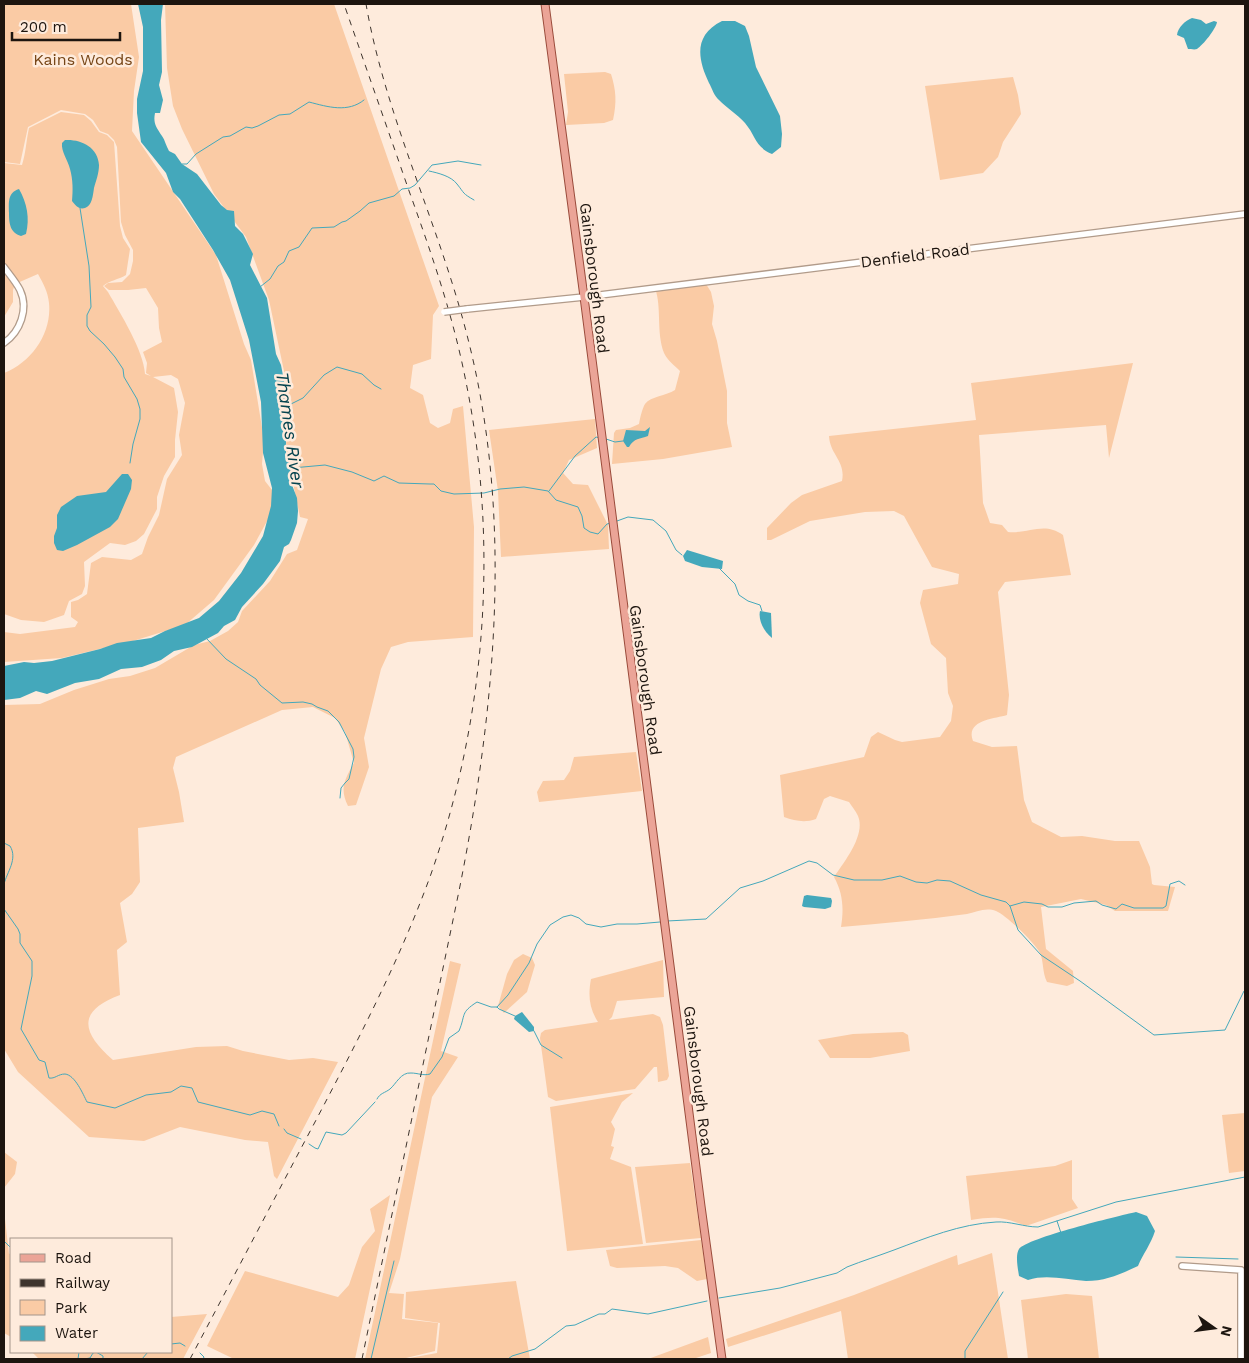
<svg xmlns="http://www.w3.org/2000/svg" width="1249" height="1363" font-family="'Work Sans',sans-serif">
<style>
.green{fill:#facba5}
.water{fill:#44a8bb}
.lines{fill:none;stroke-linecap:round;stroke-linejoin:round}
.stream{stroke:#44a8bb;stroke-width:1}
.minor-casing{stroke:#b19b8a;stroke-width:8}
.major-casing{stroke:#9a4b3b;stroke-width:9}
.minor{stroke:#fff;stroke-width:5.5}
.major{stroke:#eba497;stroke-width:7}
.rail{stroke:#3e342d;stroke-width:1;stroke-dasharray:6 6;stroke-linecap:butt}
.minor-bridge-casing{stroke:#b19b8a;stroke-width:8;stroke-linecap:butt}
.minor-bridge{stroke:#fff;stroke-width:5.5}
.labels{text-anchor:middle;stroke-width:5;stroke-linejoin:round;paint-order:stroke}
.park-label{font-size:16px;fill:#774617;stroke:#feebdc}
.street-label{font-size:16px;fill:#1d150f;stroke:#feebdc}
.water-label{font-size:18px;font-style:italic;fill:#06444f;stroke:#feebdc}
</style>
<rect width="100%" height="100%" fill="#feebdc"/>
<!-- green -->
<g class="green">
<path d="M4,4H131L139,57L134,91L132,131L216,255L244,344L251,360L264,440L262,464L265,481L272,490V512L254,545L214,600L185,625L133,641L62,658L4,662V632L20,634L75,627L78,622L71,617V602L78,600L87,594L91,563L102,557L131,560L142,554L148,537L159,515L167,479L182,455L179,435L185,403L178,379L171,375L153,377L174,388L178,412L175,440V457L164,476L157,497V509L144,534L136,541L125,545L110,543L84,562L85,586L82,594L69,601L64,615L44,622L21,620L4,614V373C32,362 52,333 49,303C48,292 43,283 38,274L15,284L13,290V302L4,317V163L22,165C26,152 26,142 29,128L61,112L84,115L91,121L99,132L107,135L114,142L120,226L123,238L130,249L126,275C118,280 110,280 103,286L108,292C120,313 144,351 145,374L151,376L146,373L147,363L143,352L162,342L159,328L158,308L146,288L128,290H109L104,286L108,283L122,282L130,274L133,261V250L125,235L121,222L117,147L114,140L108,134L100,131L93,120L85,114L61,110L28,127L20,164L4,162Z"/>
<path d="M165,4H334L439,306L433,315L431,359L413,365L410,388L423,395L430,423L438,428L450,423L453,409L463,406L474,527L473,637L408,642L391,647L381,669L364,738L369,767L356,805L348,806C339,788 345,779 354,763L345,732L335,718L313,707L282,710L176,757L173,768L179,792L184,822L138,828L140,882L132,894L120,903L127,942L117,950L120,995C77,1011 81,1032 113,1060L196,1047L227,1046L243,1051L289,1060L313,1058L338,1062L277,1179L274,1176L268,1142L245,1140L180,1127L144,1141L89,1137L18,1072L4,1049V705L40,704L74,690L109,679L130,676L155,668L194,645L210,641L228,631L238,622L242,611L270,581L287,554L297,550L308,519L300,517L286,449L288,390L269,300L246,237L214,194L182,129L173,106L167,68Z"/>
<path d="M605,72L611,74C616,90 617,102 613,120L604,123L566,125L568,112L564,74Z"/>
<polygon points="1013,77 1018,95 1021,114 1003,142 998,157 983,173 940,180 925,86"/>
<path d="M706,284L711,292L714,306L712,324L717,341L727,391V423L732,447L663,459L612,464L614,433L616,430L630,428L639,424C640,418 642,409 645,404C651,396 666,396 675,390L680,371C675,366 667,360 664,353C656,332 662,307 655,288Z"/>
<path d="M1133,363L1109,458L1106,425L979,435L983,503L990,523L1002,525L1008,532C1029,534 1044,521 1063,535L1071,575L1005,582L998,592L1009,695L1007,715C994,719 965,720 973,741L992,747L1017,746L1024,800L1032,822L1061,837L1082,836L1115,841H1139L1150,867L1152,884L1154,885L1175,887L1168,911H1115L1106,905L1081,899L1041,907L1046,949L1073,971L1074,983L1067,986L1047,982C1042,972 1044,962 1040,953C1035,943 1006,915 996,911C986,907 976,912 967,914C925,920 883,923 841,927C844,909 843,893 834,877C844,862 866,835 858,816C856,811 852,807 849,802L830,796L824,799L816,819C805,823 795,821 784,817L780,775L864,757L871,737L878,732L895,740L902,742L940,737L951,721L953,706L948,693L946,658L931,644L920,603L923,590L958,584L959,574L932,567L904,516L894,511L865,512L810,521L771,540H767V528L791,503L802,495L842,481C846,461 830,455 829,436L976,420L971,383Z"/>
<polygon points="595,419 597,448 569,460 563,473 573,484 588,485 608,525 609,549 501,557 498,491 489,430"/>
<polygon points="636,752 642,791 539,802 537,792 543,781 564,780 570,771 574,757"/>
<polygon points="523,954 532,958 535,965 527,992 504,1013 498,1006 507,974 514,960"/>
<path d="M663,960L664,997L617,1001L612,1017L609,1020L653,1014L660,1017L663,1025L669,1076L667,1080L658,1082L657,1067H654L635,1089L556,1101L548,1097L540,1038L541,1033L545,1030L598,1022C589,1008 588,995 591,979Z"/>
<polygon points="450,961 461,964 441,1051 458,1057 432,1097 400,1259 389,1293 404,1294 402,1319 438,1323 435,1351 402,1359 365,1359"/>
<polygon points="903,1032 908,1035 910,1051 870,1058 830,1058 818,1040 853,1034"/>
<polygon points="633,1093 622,1102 611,1122 615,1129 611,1146 614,1147 610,1159 631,1167 643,1244 567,1251 550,1107"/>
<polygon points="1245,1113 1245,1171 1229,1173 1222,1115"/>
<polygon points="4,1152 17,1162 15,1174 4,1188"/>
<path d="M1072,1160V1199L1078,1208L1026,1226C1003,1217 996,1216 971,1220L966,1176L1055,1166Z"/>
<polygon points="690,1163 701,1238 646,1243 635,1167"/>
<polygon points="390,1195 355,1359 234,1359 207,1346 245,1271 338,1297 349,1285 362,1247 375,1231 370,1209"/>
<polygon points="4,1210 9,1254 11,1253 11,1337 4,1333"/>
<polygon points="701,1240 707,1279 697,1281 678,1268 665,1266 617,1268 610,1266 606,1250"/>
<polygon points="992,1253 1008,1359 848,1359 841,1311 728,1347 726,1339 854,1295 957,1255 958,1265"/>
<polygon points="516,1281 530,1359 404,1359 437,1353 440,1323 405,1318 406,1292"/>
<polygon points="1066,1294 1092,1296 1099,1359 1028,1359 1021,1300"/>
<polygon points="207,1314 183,1359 39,1359 32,1352 171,1352 171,1317"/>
<polygon points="708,1337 711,1353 693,1359 648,1359"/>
</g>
<!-- water -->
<g class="water">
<path d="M138,4H163L161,20L162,72L159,85L163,100L160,113H155C153,123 156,127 162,136C165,140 166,146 169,151L175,154L182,164L197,174L221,205L227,210L234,211L235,226L243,234L253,254L250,265L267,298L276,354L281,365L288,402L286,417V458L290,464L292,485L297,498L298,511L297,523L291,540L289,544L284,547L280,561L263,584L242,607L235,620L224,626L218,633L192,647L174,651L161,660L142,667L121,669L99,679L75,683L47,694L36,691L20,698L4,700V666L24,662L34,663L52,661L100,649L117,643L151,638L165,631L199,618L219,601L241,573L263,536L271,506L272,488L263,453L261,402L249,340L230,280L213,250L180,199L173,192L166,173L141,142L137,113V99L143,71V27Z"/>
<path d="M1192,18L1201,20L1206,24L1214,21L1217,22C1216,29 1203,45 1197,49C1195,50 1190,49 1188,49L1184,38L1177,35C1178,27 1185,21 1192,18Z"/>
<path d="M722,21H735L745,26L749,36L756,67L780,116L782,134L781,147L772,154C755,147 756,136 745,123C737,114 727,108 719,100C714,96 712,88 709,83C697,58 694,35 722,21Z"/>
<path d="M65,140C81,139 98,147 99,165C99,173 96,181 94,188C93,195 92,206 85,208C79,210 75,205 72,201C73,190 73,180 70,169C68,160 61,152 62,143Z"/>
<path d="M19,189C27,203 30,218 26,234L21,236C10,233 9,223 9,213C9,203 7,193 19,189Z"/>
<path d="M650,427L648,436C640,439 634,438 629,447H627L623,441L626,430L645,431Z"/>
<polygon points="122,474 128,474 132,480 131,489 118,519 110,527 77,545 63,551 57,550 54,543 54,536 57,528 57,515 61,507 77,496 106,492"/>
<polygon points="687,550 723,561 722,569 702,567 685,561 683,556"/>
<path d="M760,611L771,613L772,638C764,632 758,620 760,611Z"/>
<polygon points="807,895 831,898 832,901 831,907 825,909 804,907 802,906 804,896"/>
<polygon points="522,1012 534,1027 534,1031 529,1032 514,1019 515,1016"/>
<path d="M1136,1212L1147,1216L1155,1231C1151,1244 1143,1254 1138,1266C1121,1274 1106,1281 1086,1281C1067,1280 1047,1274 1028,1280L1019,1276C1018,1269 1015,1255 1019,1249C1027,1238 1118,1216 1136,1212Z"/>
</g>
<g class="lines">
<!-- stream -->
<g class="stream">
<path d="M182,164H187L196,154L223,137L230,136L246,127L252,128L258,126L279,115L290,114L309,102C328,107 348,113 364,100"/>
<path d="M429,171C438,173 451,176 457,184C465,194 462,193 474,200"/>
<polyline points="80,208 89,266 91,307 87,315 87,326 90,331 104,344 115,357 123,369 124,377 137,399 140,409 140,419 133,444 130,463"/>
<polyline points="260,287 270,279 278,266 284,262 289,251 299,247 312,228 334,227 342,222 346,221 360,211 369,203 394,196 402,189 410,188 415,185 432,165 458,161 481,165"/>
<polyline points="289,405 303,398 324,375 337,367 362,374 374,385 381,389"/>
<polyline points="606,439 615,442 623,441"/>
<polyline points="289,464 292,468 325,465 352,472 374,481 384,476 399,483 430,484 434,484 441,491 454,494 484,493 500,489 524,487 548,491 556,500 578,507 582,516 584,528 590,532 598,534 607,524 611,523"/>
<polyline points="549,491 575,456 596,437 600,438"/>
<polyline points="617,521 628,517 653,520 666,531 676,550 682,555"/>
<polyline points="719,568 735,584 739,595 748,601 760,605 762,611"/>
<polyline points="206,638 226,659 256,679 260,685 282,703 303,702 312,704 317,707 328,711 339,722 353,749 354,757 349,779 345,783 341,788 340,798"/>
<path d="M4,843L10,846C18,859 7,872 4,884"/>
<polyline points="1010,906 1024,902 1042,904 1048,907 1062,907 1074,903 1096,901 1102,905 1116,909 1122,904 1134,908 1163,908 1166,906 1170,884 1179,881 1185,885"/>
<path d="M4,909L18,929L20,934V943L32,961V976L21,1029L39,1060L45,1062L49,1078C55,1079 58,1074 65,1074C75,1075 83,1094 87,1102L115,1108L146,1095L171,1092L181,1086L192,1088L198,1102L250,1115L262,1111L274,1114L279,1126"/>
<polyline points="667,921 706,919 740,888 763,881 809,861 817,863 833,875 854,880 882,880 900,876 916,882 927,883 937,880 950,881 981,895 1006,902 1010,906 1018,930 1041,955 1080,981 1154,1035 1225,1030 1244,991 1245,991"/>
<polyline points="497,1007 508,995 529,963 537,944 550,925 563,917 571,915 579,918 586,924 601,927 617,924 637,924 660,922"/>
<polyline points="534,1031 541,1045 562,1058"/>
<path d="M377,1099C380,1093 385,1093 390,1089C396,1084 401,1072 411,1073C418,1073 423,1076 430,1074L442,1057L449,1038L459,1031C466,1014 460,1013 477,1002L491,1007H497L499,1009L515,1016"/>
<polyline points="284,1129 287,1133 301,1139"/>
<polyline points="309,1144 315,1148 318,1149 326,1132 342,1135 346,1133 375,1102"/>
<polyline points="1057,1221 1061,1233"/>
<polyline points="4,1241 11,1248"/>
<polyline points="1176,1257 1238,1259"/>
<path d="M719,1298L780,1288L837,1273L847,1267C862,1261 878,1256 894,1250C926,1238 960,1224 996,1222C1010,1221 1024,1227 1038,1227L1116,1202L1245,1177"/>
<polyline points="171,1344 180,1343 185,1346"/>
<polyline points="79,1352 78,1359 81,1359"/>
<polyline points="200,1353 204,1357 203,1359"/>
<polyline points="84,1359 90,1358 93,1353 96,1352 103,1356 103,1359"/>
<polyline points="142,1359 148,1352"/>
<polyline points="371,1359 394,1261"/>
<polyline points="416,1359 419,1359"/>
<polyline points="508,1359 512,1356 535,1349 566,1326 575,1325 599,1314 605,1314 612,1309 648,1314 707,1301"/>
<polyline points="965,1359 965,1351 1003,1292"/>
</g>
<!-- minor casing -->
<g class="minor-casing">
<g id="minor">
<path d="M4,267C9,274 16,282 20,290C29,309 20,332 4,343"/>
<polyline points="467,309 584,297 1245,214"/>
<polyline points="1182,1266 1241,1270 1241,1359"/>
</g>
</g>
<!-- major casing -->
<g class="major-casing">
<polyline id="major" points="545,4 584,297 701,1206 722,1359"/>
</g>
<!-- minor -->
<use href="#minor" class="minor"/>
<!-- major -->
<use href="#major" class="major"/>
<!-- rail -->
<g class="rail">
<path d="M190,1359C232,1280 273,1201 315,1122C357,1042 400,960 431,874C486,717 499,545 466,382C453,315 431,252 408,188C387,127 365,65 344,4"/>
<path d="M362,1359L459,891C495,710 514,520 468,339C440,226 386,119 366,4"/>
</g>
<!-- minor-bridge casing -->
<g class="minor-bridge-casing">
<polyline id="minor-bridge" points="444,312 467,309"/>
</g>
<!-- minor-bridge -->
<use href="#minor-bridge" class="minor-bridge"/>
</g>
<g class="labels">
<!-- park labels -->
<g class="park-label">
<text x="83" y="65">Kains Woods</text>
</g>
<!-- street labels -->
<g class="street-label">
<text transform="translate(915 255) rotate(-7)" y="6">Denfield Road</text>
<text transform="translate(595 278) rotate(83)" y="6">Gainsborough Road</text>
<text transform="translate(646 680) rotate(82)" y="6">Gainsborough Road</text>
<text transform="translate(699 1081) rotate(83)" y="6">Gainsborough Road</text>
</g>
<!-- water labels -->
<g class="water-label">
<text transform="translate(290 430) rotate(82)" y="6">Thames River</text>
</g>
</g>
<!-- border -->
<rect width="1249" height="1363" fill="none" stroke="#1d150f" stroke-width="10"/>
<!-- legend -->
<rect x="10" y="1238" width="162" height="115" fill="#feebdc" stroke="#a4958a"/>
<rect x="20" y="1254" width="25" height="8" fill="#eba497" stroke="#a4958a"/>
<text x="55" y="1263" font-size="15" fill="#1d150f">Road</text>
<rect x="20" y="1279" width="25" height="8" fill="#3e342d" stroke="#a4958a"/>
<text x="55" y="1288" font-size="15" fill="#1d150f">Railway</text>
<rect x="20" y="1300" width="25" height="15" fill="#facba5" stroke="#a4958a"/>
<text x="55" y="1313" font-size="15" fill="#1d150f">Park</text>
<rect x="20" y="1326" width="25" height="15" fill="#44a8bb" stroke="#a4958a"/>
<text x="55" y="1338" font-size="15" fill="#1d150f">Water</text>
<!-- north arrow -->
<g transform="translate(1214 1328) rotate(104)" stroke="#feebdc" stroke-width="4" paint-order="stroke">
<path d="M0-4L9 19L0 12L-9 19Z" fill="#1d150f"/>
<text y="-8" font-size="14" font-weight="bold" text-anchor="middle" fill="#1d150f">N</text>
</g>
<!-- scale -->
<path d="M12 32v8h108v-8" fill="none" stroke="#1d150f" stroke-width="2.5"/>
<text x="20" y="32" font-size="15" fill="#1d150f" stroke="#feebdc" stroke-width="4" paint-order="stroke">200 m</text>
</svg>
